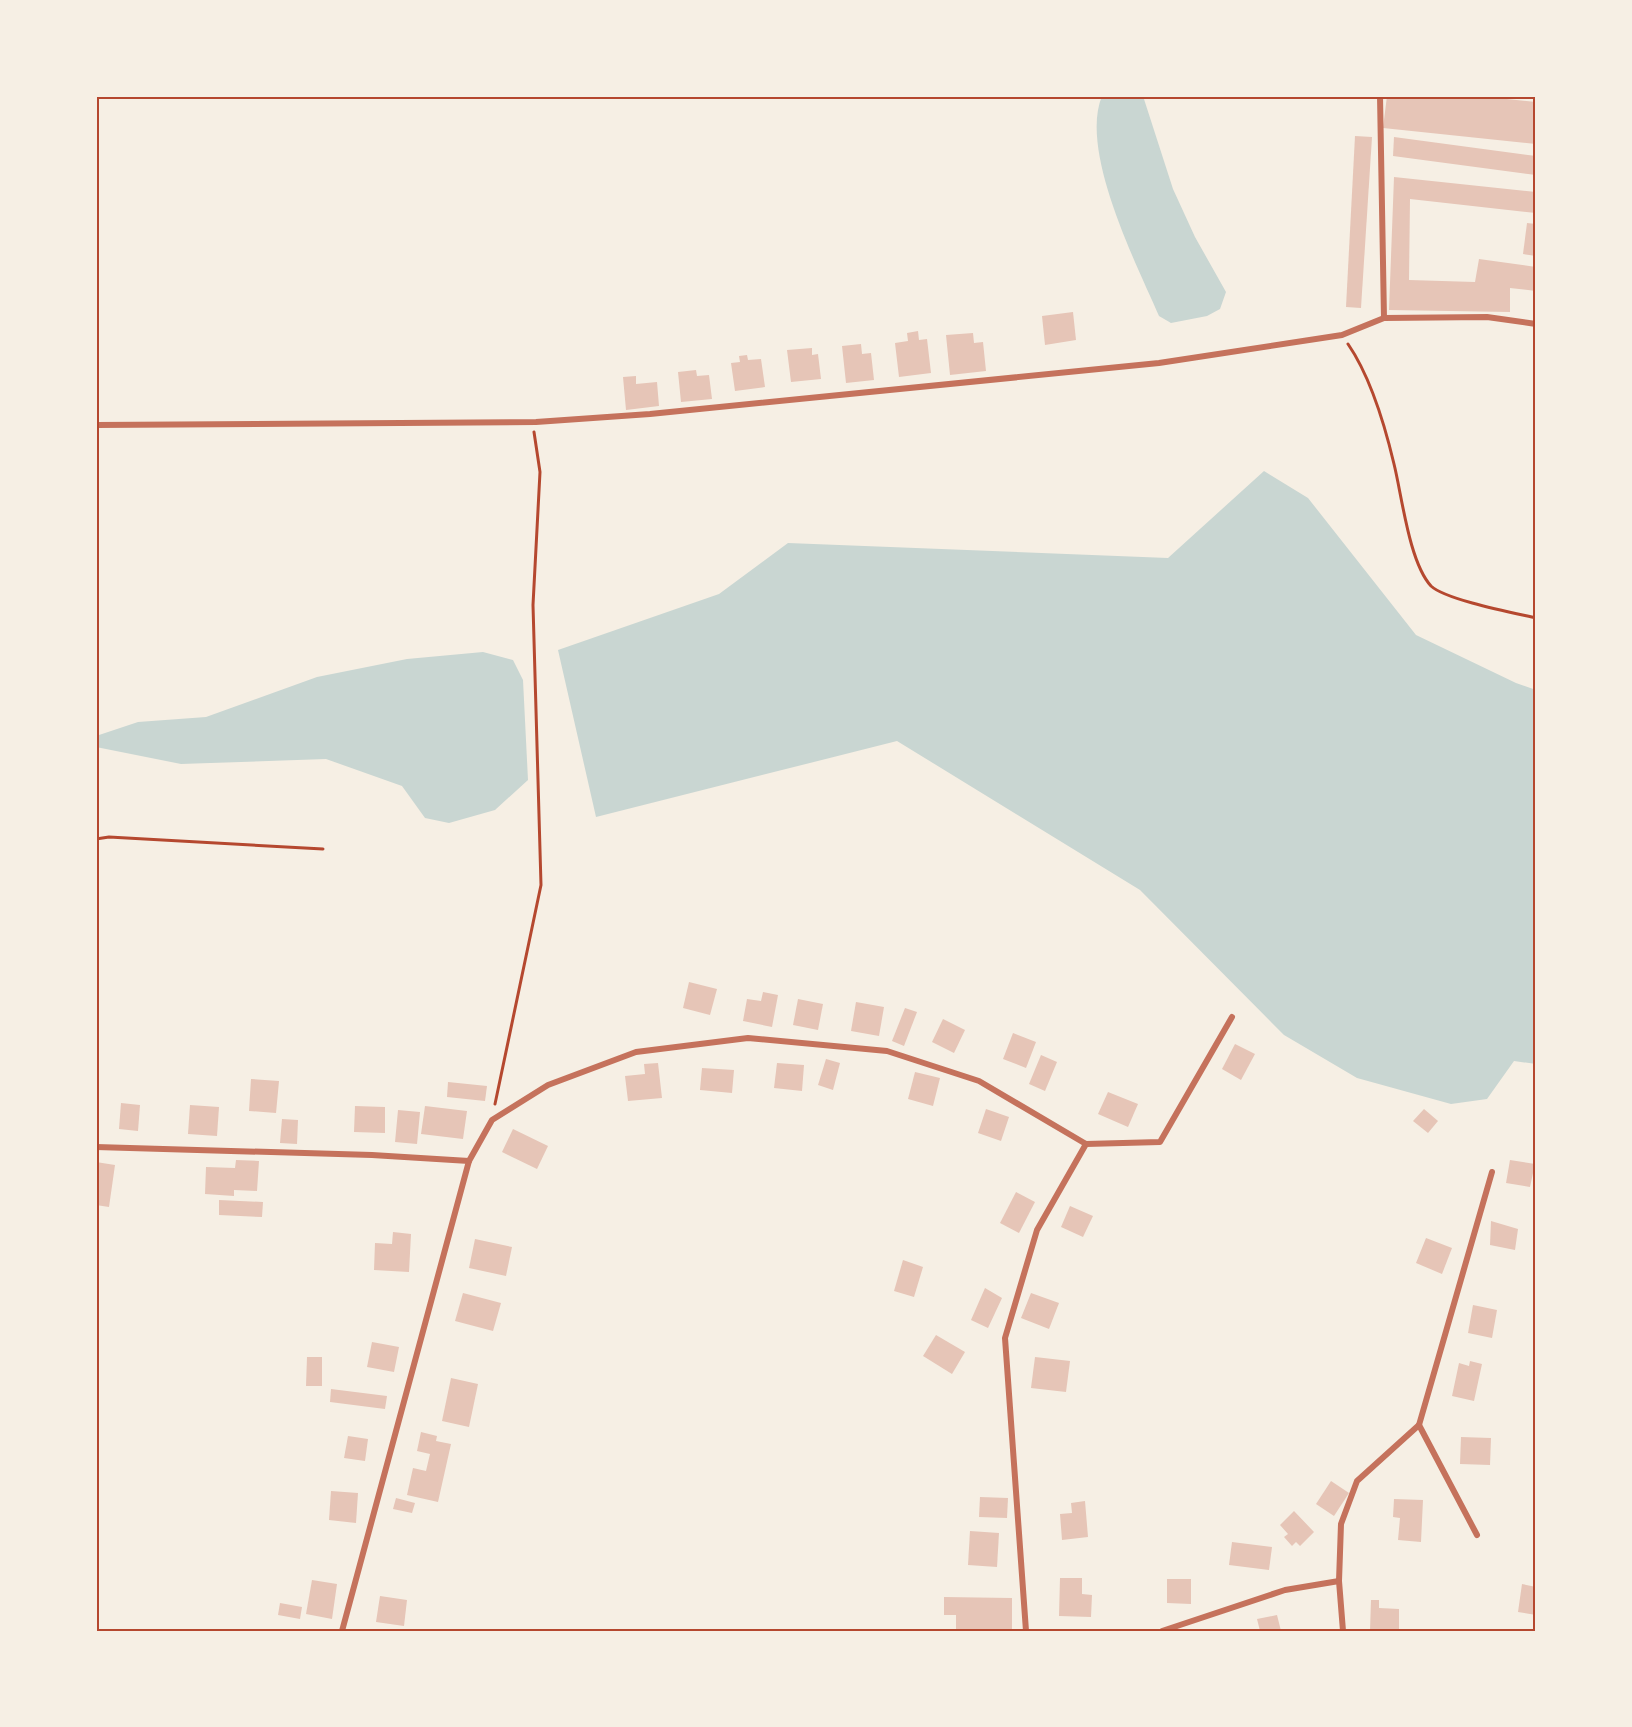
<svg xmlns="http://www.w3.org/2000/svg" width="1632" height="1727" font-family="'Nunito Sans',sans-serif">
<style>
.water{fill:#c9d6d2}
.building{fill:#e6c5b7}
.lines{fill:none;stroke-linecap:round;stroke-linejoin:round}
.path{stroke:#b5482f;stroke-width:3}
.minor{stroke:#c5725c;stroke-width:6}
.neatline{fill:none;stroke:#b5482f;stroke-width:2}
</style>
<rect width="100%" height="100%" fill="#f6efe4"/>
<!-- water -->
<g class="water">
<path d="M1102,96H1143L1173,189L1195,237L1226,292L1220,309L1207,316L1171,323L1159,316C1136,263 1079,151 1102,96Z"/>
<polygon points="1264,471 1308,498 1416,635 1516,683 1536,690 1536,1064 1514,1061 1487,1099 1451,1104 1357,1078 1284,1035 1140,890 897,741 596,817 558,650 719,594 788,543 1168,558"/>
<polygon points="483,652 513,660 523,680 528,780 495,810 449,823 425,818 402,786 326,759 181,764 96,747 96,736 138,722 206,717 317,677 407,659"/>
</g>
<!-- building -->
<g class="building">
<polygon points="1387,96 1478,96 1536,102 1536,144 1383,128"/>
<polygon points="1355,136 1372,137 1361,308 1346,307"/>
<polygon points="1394,137 1536,156 1536,175 1393,156"/>
<polygon points="1394,177 1536,192 1536,213 1410,199 1409,280 1475,282 1479,259 1536,267 1536,291 1510,288 1510,312 1389,310"/>
<polygon points="1527,223 1536,224 1536,256 1523,254"/>
<polygon points="1073,312 1076,340 1045,345 1042,316"/>
<polygon points="918,331 919,340 927,339 931,373 899,377 895,343 908,341 907,333"/>
<polygon points="973,333 974,343 983,342 986,371 950,375 946,335"/>
<polygon points="861,344 862,354 871,353 874,380 846,383 842,346"/>
<polygon points="812,348 812,355 818,354 821,379 791,382 787,350"/>
<polygon points="747,355 748,360 761,359 765,387 735,391 731,363 740,362 739,356"/>
<polygon points="696,370 697,376 709,375 712,399 681,402 678,372"/>
<polygon points="636,376 636,384 657,382 659,406 626,410 623,377"/>
<polygon points="689,982 717,989 710,1015 683,1008"/>
<polygon points="763,992 778,995 772,1027 743,1021 747,999 761,1001"/>
<polygon points="798,999 823,1004 818,1030 793,1025"/>
<polygon points="856,1002 884,1007 879,1036 851,1031"/>
<polygon points="905,1008 917,1012 904,1046 892,1041"/>
<polygon points="943,1019 965,1030 954,1053 932,1042"/>
<polygon points="1013,1033 1036,1042 1026,1068 1003,1059"/>
<polygon points="1235,1044 1255,1054 1241,1080 1222,1069"/>
<polygon points="1041,1055 1057,1062 1045,1091 1029,1084"/>
<polygon points="826,1059 840,1063 833,1090 818,1085"/>
<polygon points="658,1063 662,1098 628,1101 625,1076 645,1074 644,1064"/>
<polygon points="777,1063 804,1065 802,1091 774,1088"/>
<polygon points="702,1068 734,1070 732,1093 700,1090"/>
<polygon points="915,1072 940,1078 933,1106 908,1099"/>
<polygon points="251,1079 279,1081 276,1113 249,1111"/>
<polygon points="448,1082 487,1086 485,1101 447,1097"/>
<polygon points="1108,1092 1138,1104 1128,1127 1098,1114"/>
<polygon points="121,1103 140,1105 138,1131 119,1129"/>
<polygon points="190,1105 219,1107 217,1136 188,1134"/>
<polygon points="355,1106 385,1107 385,1133 354,1132"/>
<polygon points="425,1106 467,1111 463,1139 421,1134"/>
<polygon points="986,1109 1009,1117 1001,1141 978,1133"/>
<polygon points="1424,1109 1438,1121 1428,1133 1413,1121"/>
<polygon points="398,1110 420,1112 417,1144 395,1142"/>
<polygon points="282,1119 298,1120 297,1144 280,1143"/>
<polygon points="513,1129 548,1146 537,1169 502,1152"/>
<polygon points="236,1160 259,1161 257,1191 234,1190 234,1196 205,1194 206,1167 235,1168"/>
<polygon points="1510,1160 1535,1164 1530,1187 1506,1183"/>
<polygon points="96,1162 115,1165 109,1207 96,1205"/>
<polygon points="1016,1192 1035,1202 1019,1233 1000,1223"/>
<polygon points="219,1200 263,1202 262,1217 219,1215"/>
<polygon points="1070,1206 1093,1216 1083,1237 1061,1227"/>
<polygon points="1491,1221 1518,1229 1515,1250 1490,1245"/>
<polygon points="393,1232 411,1234 409,1272 374,1270 375,1243 392,1244"/>
<polygon points="1426,1238 1452,1248 1442,1274 1416,1263"/>
<polygon points="475,1239 512,1247 506,1276 469,1268"/>
<polygon points="903,1260 923,1267 914,1297 894,1291"/>
<polygon points="985,1288 1002,1298 988,1328 971,1320"/>
<polygon points="463,1293 501,1303 493,1331 455,1321"/>
<polygon points="1031,1293 1059,1303 1049,1329 1021,1318"/>
<polygon points="1473,1305 1497,1310 1492,1338 1468,1333"/>
<polygon points="936,1335 965,1352 952,1374 923,1356"/>
<polygon points="372,1342 399,1347 394,1372 367,1367"/>
<polygon points="307,1357 322,1357 322,1386 306,1386"/>
<polygon points="1035,1357 1070,1361 1066,1392 1031,1388"/>
<polygon points="1470,1361 1482,1364 1474,1401 1452,1396 1459,1363 1469,1366"/>
<polygon points="451,1378 478,1384 469,1427 442,1421"/>
<polygon points="331,1389 387,1396 385,1409 330,1402"/>
<polygon points="421,1432 437,1436 436,1441 451,1444 438,1502 407,1495 413,1468 426,1471 430,1454 417,1451"/>
<polygon points="348,1436 368,1439 365,1461 344,1458"/>
<polygon points="1461,1437 1491,1438 1490,1465 1460,1464"/>
<polygon points="1331,1481 1349,1493 1334,1516 1316,1504"/>
<polygon points="331,1491 358,1493 356,1523 329,1520"/>
<polygon points="980,1497 1008,1498 1007,1518 979,1517"/>
<polygon points="396,1498 415,1503 412,1513 393,1509"/>
<polygon points="1394,1499 1423,1500 1421,1542 1398,1540 1400,1518 1393,1517"/>
<polygon points="1085,1501 1088,1537 1062,1540 1060,1514 1072,1513 1071,1503"/>
<polygon points="1294,1511 1314,1532 1300,1546 1296,1542 1292,1546 1284,1537 1288,1534 1280,1525"/>
<polygon points="970,1531 999,1533 997,1567 968,1565"/>
<polygon points="1232,1542 1272,1547 1269,1570 1229,1565"/>
<polygon points="1060,1578 1082,1578 1082,1594 1092,1595 1091,1617 1059,1616"/>
<polygon points="1167,1579 1191,1579 1191,1604 1167,1603"/>
<polygon points="312,1580 337,1584 332,1619 306,1614"/>
<polygon points="1522,1584 1536,1587 1536,1615 1518,1612"/>
<polygon points="380,1596 407,1600 404,1626 376,1622"/>
<polygon points="944,1597 1012,1598 1012,1631 956,1631 956,1615 944,1615"/>
<polygon points="1371,1600 1379,1600 1379,1608 1399,1609 1399,1631 1370,1631"/>
<polygon points="280,1603 302,1607 300,1619 278,1615"/>
<polygon points="1277,1615 1281,1631 1260,1631 1257,1619"/>
</g>
<g class="lines">
<!-- path -->
<g class="path">
<path d="M1348,344C1370,376 1385,426 1394,464C1402,496 1409,562 1431,586C1446,600 1514,613 1536,618"/>
<polyline points="96,839 109,837 323,849"/>
<polyline points="495,1104 541,885 533,605 540,472 534,432"/>
</g>
<!-- minor -->
<g class="minor">
<polyline points="1380,96 1384,318"/>
<polyline points="96,425 536,422 650,414 1159,363 1342,335 1384,318 1487,317 1536,324"/>
<polyline points="96,1147 372,1155 469,1161"/>
<polyline points="1419,1425 1477,1535"/>
<polyline points="342,1631 469,1161 492,1120 548,1085 636,1052 748,1038 887,1051 979,1081 1086,1144 1160,1142 1232,1017"/>
<polyline points="1026,1631 1005,1338 1037,1230 1086,1144"/>
<polyline points="1162,1631 1285,1590 1339,1581"/>
<polyline points="1343,1631 1339,1581 1341,1524 1357,1481 1419,1425 1492,1172"/>
</g>
</g>
<!-- border -->
<rect width="1632" height="1727" fill="none" stroke="#f6efe4" stroke-width="195"/>
<rect x="98" y="98" width="1436" height="1532" class="neatline"/>
</svg>
